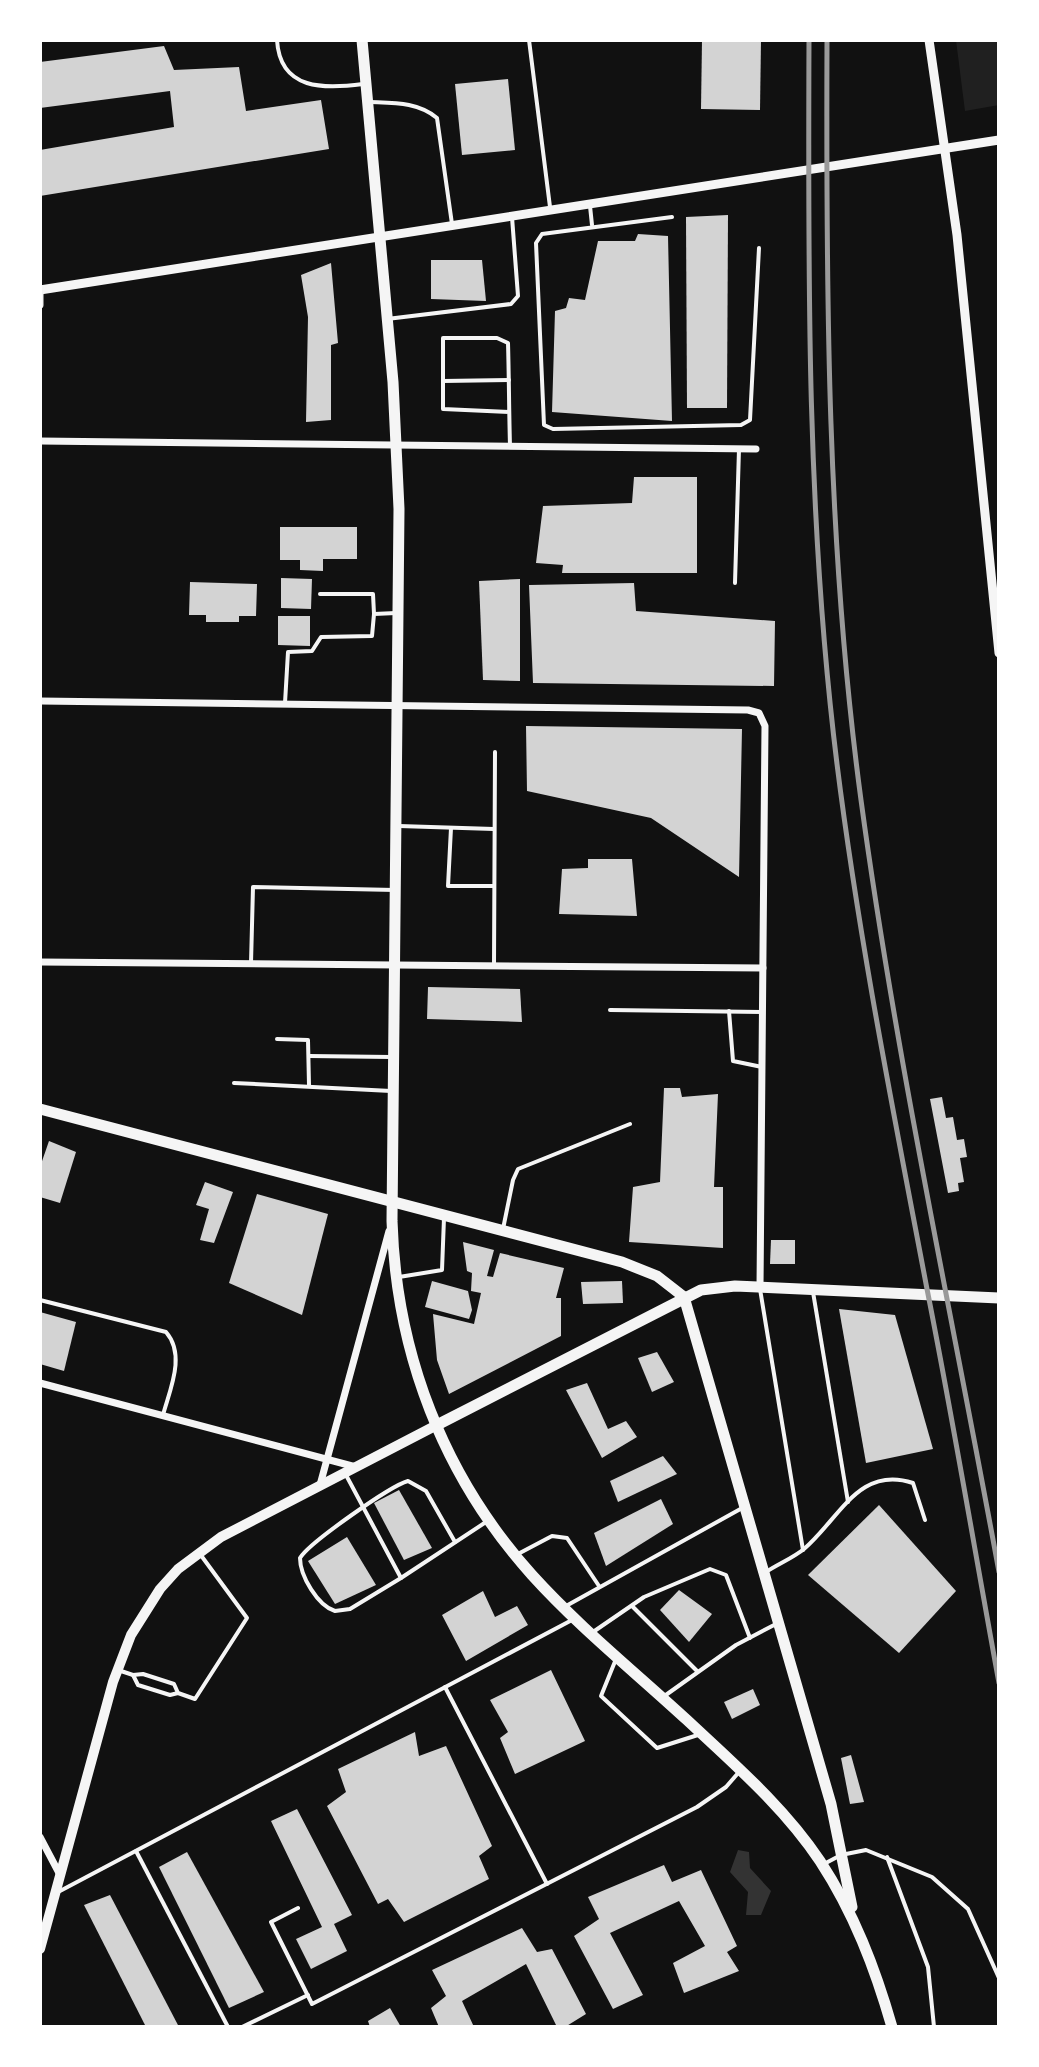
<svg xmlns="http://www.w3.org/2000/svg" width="1039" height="2067" font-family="'Exo 2',sans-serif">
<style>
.green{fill:#202020}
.water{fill:#333}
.building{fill:#d3d3d3}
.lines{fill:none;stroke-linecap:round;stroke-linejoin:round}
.service{stroke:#f5f5f5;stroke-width:4}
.minor{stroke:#f5f5f5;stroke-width:7}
.tertiary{stroke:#f5f5f5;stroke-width:9}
.secondary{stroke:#f5f5f5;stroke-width:10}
.primary{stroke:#f5f5f5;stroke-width:11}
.rail{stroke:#9a9a9a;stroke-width:5}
</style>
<rect width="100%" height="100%" fill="#111"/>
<!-- green -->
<polygon class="green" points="956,40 999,40 999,105 965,111"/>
<!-- water -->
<polygon class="water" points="738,1850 749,1852 750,1868 771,1891 761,1915 746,1915 748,1892 730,1872"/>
<!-- building -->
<g class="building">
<polygon points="702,40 761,40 760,110 701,109"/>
<polygon points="164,46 174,70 239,67 246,111 321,100 329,149 40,196 40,150 174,127 170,91 40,108 40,62"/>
<polygon points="508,79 515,150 462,155 455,84"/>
<polygon points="728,215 727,408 687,408 686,217"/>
<polygon points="638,234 668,236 672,421 552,412 555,311 566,308 569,298 585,300 598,241 635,241"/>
<polygon points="431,260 482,260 486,301 431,299"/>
<polygon points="331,263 338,343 331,345 331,420 306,422 308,317 301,275"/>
<polygon points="634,477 697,477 697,573 562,573 563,565 536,563 543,506 632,503"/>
<polygon points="280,527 357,527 357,559 323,559 323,571 300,570 300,560 280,560"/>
<polygon points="281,578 312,579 311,609 281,608"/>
<polygon points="520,579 520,681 483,680 479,581"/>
<polygon points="190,582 257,584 256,616 239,616 239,622 206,622 206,615 189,615"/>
<polygon points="634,583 636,611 775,621 774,686 533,683 529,585"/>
<polygon points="278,616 310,616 310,646 278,645"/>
<polygon points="526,726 742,729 739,877 651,818 527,791"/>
<polygon points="588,859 632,859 637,916 559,914 562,869 588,868"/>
<polygon points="428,987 520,989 522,1022 427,1019"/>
<polygon points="664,1088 680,1088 682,1097 718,1094 714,1187 723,1187 723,1248 629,1242 633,1187 660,1182"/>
<polygon points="942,1097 946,1118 953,1117 957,1140 964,1139 967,1157 960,1158 964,1182 958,1183 959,1191 948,1193 930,1099"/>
<polygon points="49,1141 76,1152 60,1203 40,1197 40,1167"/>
<polygon points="205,1182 233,1192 214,1243 200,1240 209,1209 196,1205"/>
<polygon points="257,1194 328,1214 302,1315 229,1283"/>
<polygon points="771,1240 795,1240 795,1264 770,1264"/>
<polygon points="463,1242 494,1250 487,1276 493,1277 500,1253 564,1268 556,1298 561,1298 561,1336 449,1394 437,1360 433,1314 474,1324 481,1293 471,1291 472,1273 467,1271"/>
<polygon points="432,1281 468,1291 472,1310 469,1319 425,1307"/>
<polygon points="622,1281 623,1303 583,1304 581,1282"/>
<polygon points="839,1309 895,1315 933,1449 866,1463"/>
<polygon points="40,1312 76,1322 64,1371 40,1364"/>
<polygon points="657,1352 674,1382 652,1392 638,1358"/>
<polygon points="587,1383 608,1429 626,1421 637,1437 602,1458 566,1390"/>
<polygon points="663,1456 677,1474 618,1502 610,1481"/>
<polygon points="399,1490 432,1548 404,1560 374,1503"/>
<polygon points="661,1499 673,1524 606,1566 594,1533"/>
<polygon points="879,1505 956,1591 899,1653 808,1575"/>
<polygon points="347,1537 376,1585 335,1604 308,1561"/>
<polygon points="679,1590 712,1614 689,1642 660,1610"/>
<polygon points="483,1591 495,1617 517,1606 528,1625 466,1661 442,1615"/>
<polygon points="551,1670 585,1741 515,1774 500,1738 508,1732 490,1700"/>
<polygon points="753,1689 760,1705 732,1719 724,1702"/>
<polygon points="415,1732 419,1756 446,1746 492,1846 479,1856 489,1879 404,1922 388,1899 378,1904 327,1806 346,1792 338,1769"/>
<polygon points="851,1755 864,1802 850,1804 841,1758"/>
<polygon points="297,1809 352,1915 334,1924 347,1951 311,1969 296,1939 322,1927 271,1821"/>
<polygon points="187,1852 264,1992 229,2008 159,1867"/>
<polygon points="664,1865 672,1882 701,1870 737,1946 727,1952 739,1971 684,1993 673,1963 705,1946 679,1901 610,1933 643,1995 613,2009 574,1936 599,1919 588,1897"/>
<polygon points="110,1895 179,2027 146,2027 84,1905"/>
<polygon points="522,1928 537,1952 552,1949 586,2014 565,2027 557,2027 526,1964 462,2001 474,2027 439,2027 431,2008 446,1996 432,1970"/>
<polygon points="390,2008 401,2027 370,2027 368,2021"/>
</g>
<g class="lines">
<!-- service -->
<g class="service">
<path d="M277,40C280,91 325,89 363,84"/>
<polyline points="529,40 550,207"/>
<path d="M370,102C394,103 418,102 437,118L452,224"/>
<polyline points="590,206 592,225"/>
<polyline points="672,217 542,234 536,243 544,425 553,429 741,425 750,420 759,248"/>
<polyline points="387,319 511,304 518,296 512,217"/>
<polyline points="443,381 509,380"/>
<path d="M509,412L443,409V338H497L508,343C509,377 509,411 510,446"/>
<polyline points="735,583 739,449"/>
<polyline points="320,594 373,594 374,614"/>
<polyline points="285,703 288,652 312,651 321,637 372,636 374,614 396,613"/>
<polyline points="399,826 494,829"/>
<polyline points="451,828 448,886 494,886"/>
<polyline points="251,963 253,887 395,890"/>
<polyline points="494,965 495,752"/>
<polyline points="610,1010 762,1012"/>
<polyline points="729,1011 733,1061 762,1067"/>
<polyline points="277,1039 308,1040 309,1085"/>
<polyline points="309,1056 391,1057"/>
<polyline points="234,1083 391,1091"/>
<polyline points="503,1229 513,1180 518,1169 630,1124"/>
<polyline points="399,1277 442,1270 444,1218"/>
<polyline points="760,1289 803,1550"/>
<polyline points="813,1292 848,1502"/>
<path d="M40,1300L166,1332C186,1355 170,1389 163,1415"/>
<polyline points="346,1475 401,1578 486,1522"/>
<polyline points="516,1555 552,1536 567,1538 599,1586"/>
<path d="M766,1572C778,1564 793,1558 804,1549C840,1518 859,1465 913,1483L925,1520"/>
<path d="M401,1578L350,1609L335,1611C318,1606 300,1576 300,1558C309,1543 390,1486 408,1481L426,1491L455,1542"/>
<polyline points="566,1606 744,1507"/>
<polyline points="632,1606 697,1671"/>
<polyline points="593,1632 644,1597 710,1569 726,1575 750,1638"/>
<polyline points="616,1659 601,1696 657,1748 701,1734"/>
<polyline points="118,1670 133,1675 138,1685 170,1695 178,1693"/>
<polyline points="133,1675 143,1674 174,1684 178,1693 195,1699 247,1618 200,1554"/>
<polyline points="445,1687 547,1884"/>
<polyline points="663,1697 736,1645 776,1624"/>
<polyline points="136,1851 228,2027"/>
<polyline points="887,1857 928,1967 934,2027"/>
<polyline points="822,1865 841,1855 866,1850 932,1877 968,1909 999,1978"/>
<polyline points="60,1891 572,1620"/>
<polyline points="298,1908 271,1922 312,2004 697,1807 726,1787 739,1772"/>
<polyline points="242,2027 308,1995"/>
</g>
<!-- minor -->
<g class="minor">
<polyline points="40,305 40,290"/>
<polyline points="40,441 756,449"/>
<polyline points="40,701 748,710 759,713 765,726 760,1287"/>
<polyline points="40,962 763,968"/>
<polyline points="40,1383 356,1467"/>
<polyline points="320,1485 389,1231"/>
<polyline points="40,1837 59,1873"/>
</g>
<!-- tertiary -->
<g class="tertiary">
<polyline points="929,40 957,235 999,653"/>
<polyline points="40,290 999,140"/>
</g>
<!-- secondary -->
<polyline class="secondary" points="40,1949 113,1682 131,1635 160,1589 178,1569 221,1537 435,1426"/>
<!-- primary -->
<g class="primary">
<path d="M362,40L393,382L399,509L392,1221C396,1353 443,1476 532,1575C579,1627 635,1672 687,1720C734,1764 784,1807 820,1861C854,1913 875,1968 892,2027"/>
<polyline points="40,1109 622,1262 657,1276 684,1297"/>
<polyline points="684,1297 831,1804 852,1907"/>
<polyline points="435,1426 701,1290 735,1286 999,1298"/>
</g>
<!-- rail -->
<g class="rail">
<path d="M809,40C808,282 807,523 837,764C859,940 894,1115 927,1289C953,1420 975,1552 999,1683"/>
<path d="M827,40C826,294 827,548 861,800C896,1058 952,1315 999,1572"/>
</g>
</g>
<!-- border -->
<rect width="1039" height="2067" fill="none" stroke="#ffffff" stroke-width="84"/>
</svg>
